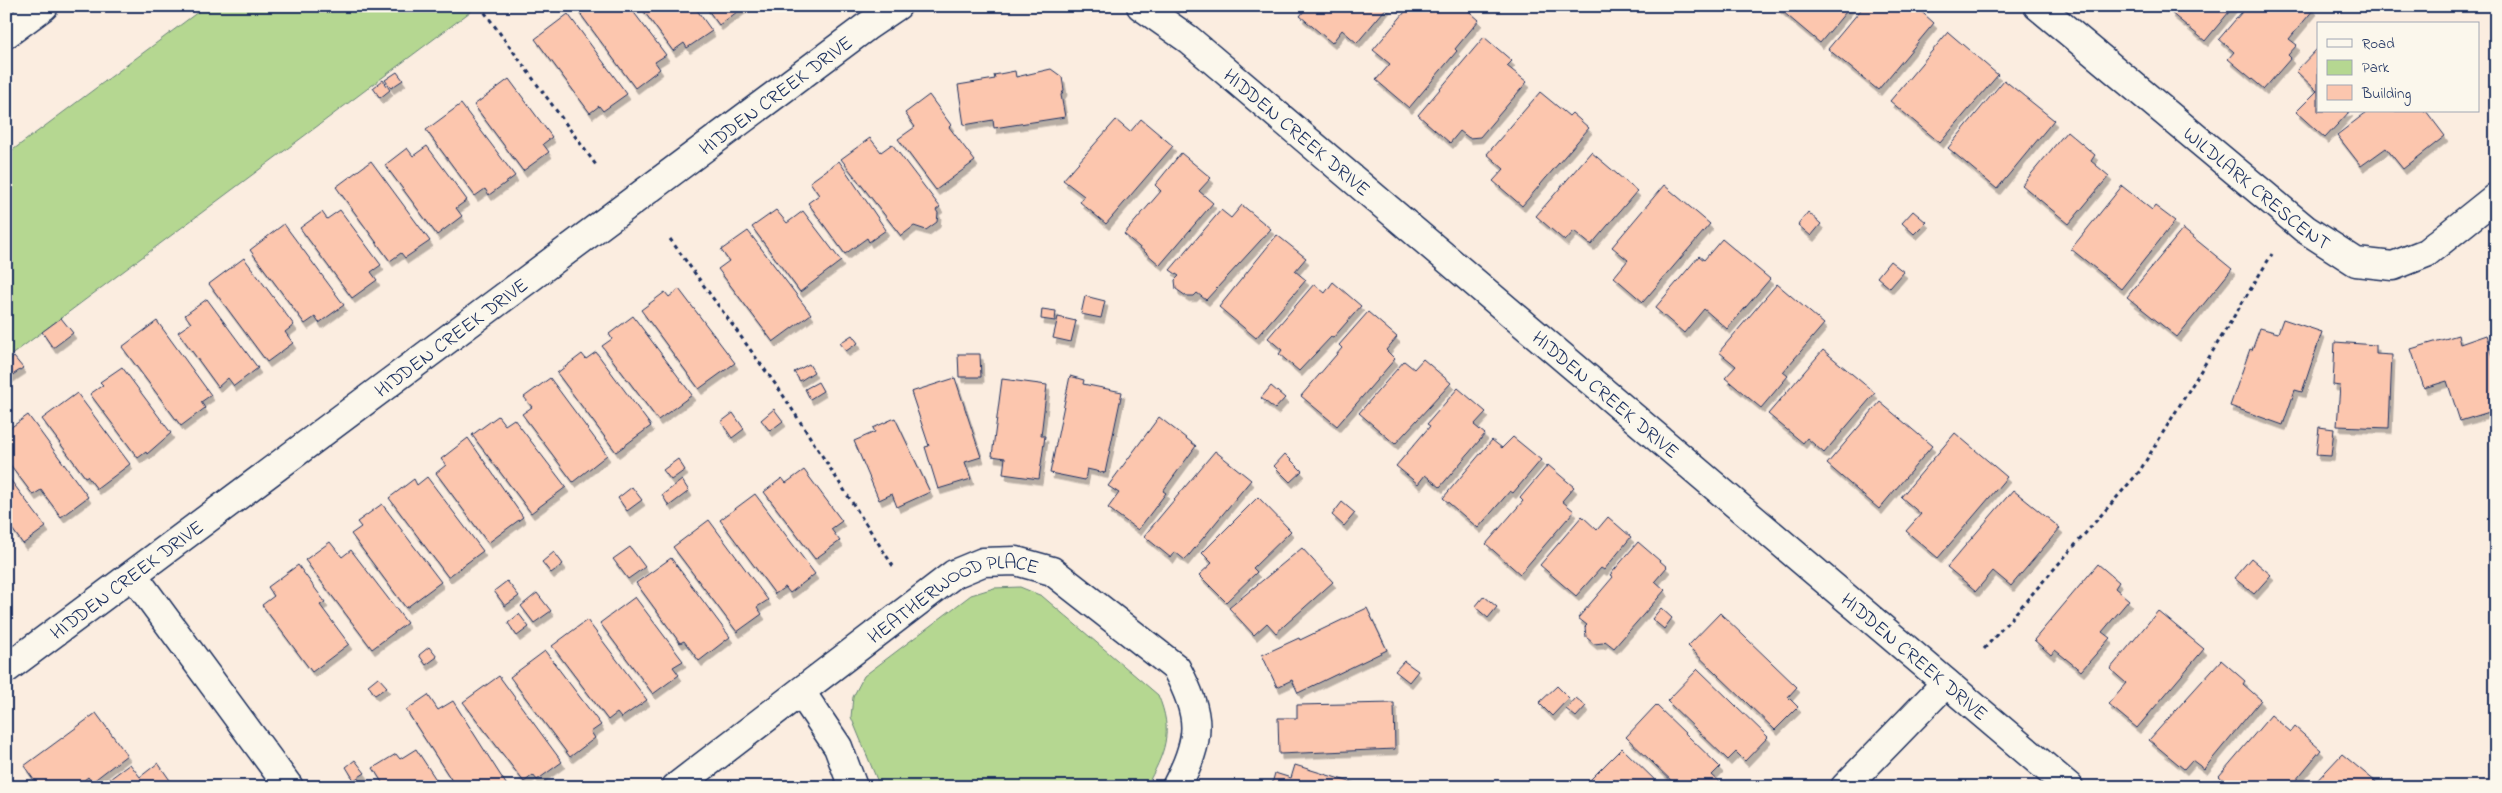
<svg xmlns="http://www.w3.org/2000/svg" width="2502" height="793" font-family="'Indie Flower',sans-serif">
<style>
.green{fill:#b5d791;stroke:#688378}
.building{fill:#fcc6ae;stroke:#1b2f5e;filter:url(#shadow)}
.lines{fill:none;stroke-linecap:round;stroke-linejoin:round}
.minor-casing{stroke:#1b2f5e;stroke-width:31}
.secondary-casing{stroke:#1b2f5e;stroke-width:31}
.path{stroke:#1b2f5e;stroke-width:3;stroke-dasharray:4 4;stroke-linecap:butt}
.minor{stroke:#fbf7ec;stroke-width:28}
.secondary{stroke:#fbf7ec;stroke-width:28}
.labels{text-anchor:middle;stroke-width:4.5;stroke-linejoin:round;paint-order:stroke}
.street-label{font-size:20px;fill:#1b2f5e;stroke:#fbf7ec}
</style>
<defs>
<filter id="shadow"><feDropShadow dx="3" dy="5.5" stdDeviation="0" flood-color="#0004"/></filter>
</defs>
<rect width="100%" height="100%" fill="#fbede0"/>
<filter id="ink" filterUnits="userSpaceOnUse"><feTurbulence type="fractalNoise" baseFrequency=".02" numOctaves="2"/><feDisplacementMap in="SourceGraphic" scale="10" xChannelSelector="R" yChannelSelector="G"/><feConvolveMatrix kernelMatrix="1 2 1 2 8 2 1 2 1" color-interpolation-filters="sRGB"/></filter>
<g filter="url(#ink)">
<!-- green -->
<g class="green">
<polygon points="206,6 478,6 6,359 6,155"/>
<path d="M1020,587L1042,596L1158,695C1174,732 1165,753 1146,787H880L851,717L853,697L864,676L971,595L994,588Z"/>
</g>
<!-- building -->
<g class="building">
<polygon points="578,6 629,6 666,55 655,62 660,69 635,88 576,8"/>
<polygon points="640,6 694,6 712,31 687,48 684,43 673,51"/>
<polygon points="705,6 743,6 744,7 719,25"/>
<polygon points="1308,6 1388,6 1357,43 1342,30 1332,43 1300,16"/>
<polygon points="1410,6 1463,6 1479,20 1455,49 1457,51 1409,108 1376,80 1390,64 1373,50"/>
<polygon points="1776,6 1851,6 1820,43"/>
<polygon points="1864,6 1915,6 1934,23 1878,90 1828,49"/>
<polygon points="2175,6 2234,6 2205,41 2170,12"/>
<polygon points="2247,6 2311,6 2314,9 2289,39 2297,45 2288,55 2291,58 2264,89 2228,59 2234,52 2219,39"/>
<polygon points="568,14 627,94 603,111 599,106 590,113 535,39"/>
<polygon points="1948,32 1998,75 1940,143 1890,101"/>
<polygon points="1484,37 1512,61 1507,66 1527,82 1480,137 1469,138 1460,131 1450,143 1418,115"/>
<polygon points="2318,48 2318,111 2350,111 2325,138 2296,112 2317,91 2296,71"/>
<polygon points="1051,69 1062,77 1064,90 1061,95 1065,117 994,128 993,120 964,125 958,85 995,79 994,75 1015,71 1016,77"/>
<polygon points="397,72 403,80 391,88 385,80"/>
<polygon points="509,79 552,137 543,144 549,152 523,171 474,105"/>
<polygon points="383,80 390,90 380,98 373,88"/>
<polygon points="2004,80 2054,120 1997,189 1948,148"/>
<polygon points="1540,92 1569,116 1572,113 1589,128 1522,206 1493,181 1504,169 1487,154"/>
<polygon points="929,95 951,125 949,127 975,161 936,190 898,139 915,127 905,113"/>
<polygon points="461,104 515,176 489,195 485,189 475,196 426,130"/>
<polygon points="2368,111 2426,111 2445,136 2403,169 2386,148 2361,166 2337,135"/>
<polygon points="1141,119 1173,146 1106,224 1080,202 1084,196 1063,180 1116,120 1130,132"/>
<polygon points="2067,131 2095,155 2091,161 2109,176 2069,224 2022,185"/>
<polygon points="870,138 881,152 892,144 940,207 936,210 938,213 937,222 926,230 914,226 901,236 841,159"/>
<polygon points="427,146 467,200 456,208 462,216 437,235 385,165 407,148 413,156"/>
<polygon points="1591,152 1637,191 1591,245 1574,231 1565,241 1536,216"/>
<polygon points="1181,153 1211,178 1199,191 1213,203 1160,265 1124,234 1161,191 1155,185"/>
<polygon points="371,161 430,241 405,258 401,253 390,261 336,187"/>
<polygon points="839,161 886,230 869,242 867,238 845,254 808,203 819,195 810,182"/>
<polygon points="1664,185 1710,224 1643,302 1614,277 1628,260 1612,247"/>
<polygon points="2122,186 2152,210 2155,206 2175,221 2121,289 2071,249"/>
<polygon points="1242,205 1271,229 1206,300 1197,293 1194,296 1186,296 1176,289 1175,280 1179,276 1170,270 1221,210 1231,218"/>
<polygon points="340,210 381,265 371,272 377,280 352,298 300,228 322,212 327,219"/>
<polygon points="776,210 787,223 803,211 841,261 800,292 752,227"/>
<polygon points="1913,211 1926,222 1914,234 1902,223"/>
<polygon points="1808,212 1821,224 1811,236 1798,225"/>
<polygon points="284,224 344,305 319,323 315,317 305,324 250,250"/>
<polygon points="2183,229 2232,269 2177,337 2127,297"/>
<polygon points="748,231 811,314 773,342 718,269 729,261 721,250"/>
<polygon points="1277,235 1306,258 1295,271 1306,280 1256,338 1219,307"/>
<polygon points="1722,239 1770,279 1727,329 1704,309 1684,333 1655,308 1699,256 1704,260"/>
<polygon points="244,258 294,325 285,332 293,343 267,362 209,284"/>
<polygon points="1890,261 1904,272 1890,288 1877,277"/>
<polygon points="1333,282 1361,306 1333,338 1331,337 1299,371 1279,354 1282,350 1268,338 1314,284 1325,293"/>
<polygon points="1777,284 1824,324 1783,372 1788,376 1761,408 1725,378 1736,366 1719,352"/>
<polygon points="679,289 735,363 699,389 641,310 665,292 669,297"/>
<polygon points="1085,296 1105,301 1101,318 1081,314"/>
<polygon points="207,299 258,368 234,386 228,378 218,387 178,332 191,323 185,315"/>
<polygon points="1042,309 1056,311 1055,321 1041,319"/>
<polygon points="1368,312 1397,337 1386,350 1395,359 1337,426 1301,396 1342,348 1339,345"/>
<polygon points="633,316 692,395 658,420 602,346 612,339 609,334"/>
<polygon points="1058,317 1076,321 1071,342 1053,338"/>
<polygon points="61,318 73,333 53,348 42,332"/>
<polygon points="2283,319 2322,332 2302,392 2295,390 2283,425 2230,406 2250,349 2252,350 2260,328 2278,333"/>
<polygon points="157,321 211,395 201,402 205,408 181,426 122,347"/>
<polygon points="852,335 858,343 846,351 840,343"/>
<polygon points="2458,335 2460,344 2486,335 2496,366 2496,410 2460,421 2447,381 2424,388 2411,349"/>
<polygon points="2335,342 2376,345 2376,354 2392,355 2389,428 2337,426 2340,386 2333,385"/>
<polygon points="1823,350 1875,393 1824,453 1807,438 1803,443 1768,414"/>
<polygon points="596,352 651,426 616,452 557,373 582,354 586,359"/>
<polygon points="958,354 980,354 981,377 959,377"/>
<polygon points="14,357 23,368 8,378 6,363"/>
<polygon points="1423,359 1451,383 1395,444 1359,413 1404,361 1414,369"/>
<polygon points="809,364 814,372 800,381 794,372"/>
<polygon points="122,367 171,433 147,454 146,452 138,458 90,394 103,385 100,382"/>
<polygon points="1070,376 1084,380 1083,384 1122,392 1105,473 1087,469 1085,480 1050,473"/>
<polygon points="550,378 607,455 573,482 522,414 532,407 524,397"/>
<polygon points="955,378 981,457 965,462 971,479 938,489 925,447 929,446 911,392"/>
<polygon points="1002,379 1047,385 1041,436 1045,436 1039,479 1003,474 1005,458 992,456"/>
<polygon points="818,382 823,391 810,399 805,389"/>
<polygon points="1271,386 1285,398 1275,409 1261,398"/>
<polygon points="1458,388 1486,412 1474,425 1485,434 1440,487 1425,475 1418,484 1396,466 1430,426 1427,424"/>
<polygon points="77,393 130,464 97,489 87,476 85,477 42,419"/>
<polygon points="1880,402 1932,446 1879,509 1827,464"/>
<polygon points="774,409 783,421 770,431 761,420"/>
<polygon points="733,413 744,429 732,438 721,422"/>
<polygon points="28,415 88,497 61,517 41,490 33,495 6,459 6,431"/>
<polygon points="498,416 505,425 514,419 566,487 531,513 472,435"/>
<polygon points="1159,417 1196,446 1163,491 1166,493 1138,530 1108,508 1119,493 1108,486"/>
<polygon points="895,418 930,492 897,507 892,494 879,500 854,441 875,432 873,428"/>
<polygon points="2319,427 2334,429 2331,456 2316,455"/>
<polygon points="1955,433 2007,477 1938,558 1906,531 1921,514 1901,497"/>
<polygon points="1513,437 1541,460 1513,493 1510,491 1478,528 1443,498 1492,440 1502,448"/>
<polygon points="468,438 523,517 488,543 436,473 446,465 441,459"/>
<polygon points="1215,451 1251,480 1185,560 1175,552 1171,558 1144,536"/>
<polygon points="1285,454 1302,471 1290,482 1274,466"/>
<polygon points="678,459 685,470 671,480 663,470"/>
<polygon points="1548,465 1574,487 1562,501 1574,511 1520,574 1486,544 1523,501 1520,498"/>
<polygon points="804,470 842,521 831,529 840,541 815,559 764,492 782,478 786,483"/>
<polygon points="6,474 46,527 23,544 10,526 6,529"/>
<polygon points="427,477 483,551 448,577 389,498 414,479 417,485"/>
<polygon points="682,480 689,491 669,506 662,495"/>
<polygon points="632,487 642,500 627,511 618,498"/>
<polygon points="2013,490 2060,528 2011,586 1993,571 1976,591 1947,567"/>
<polygon points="755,494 815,574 790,593 785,587 775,594 720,520"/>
<polygon points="1258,497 1291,531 1253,568 1257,572 1226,602 1199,575 1212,563 1202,553"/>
<polygon points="1342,502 1355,513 1344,526 1332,515"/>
<polygon points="382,504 441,582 406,608 351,534 361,527 357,522"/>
<polygon points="1582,516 1597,530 1608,517 1631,537 1604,570 1601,568 1576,596 1540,565"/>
<polygon points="709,520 768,600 757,607 762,614 737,632 673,547"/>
<polygon points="330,542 342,557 351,550 407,623 372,649 305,560"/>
<polygon points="1638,542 1667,567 1655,581 1665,590 1614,648 1605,641 1603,643 1594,644 1586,637 1585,627 1587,625 1578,618 1613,577 1610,575"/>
<polygon points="630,547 645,567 628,579 613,559"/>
<polygon points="1302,548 1333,582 1276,633 1267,623 1254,635 1229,608"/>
<polygon points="554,552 563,564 551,573 542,562"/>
<polygon points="671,558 730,637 699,661 684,641 680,643 636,583"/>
<polygon points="2251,558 2271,575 2254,594 2234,578"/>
<polygon points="2098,564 2119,582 2115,588 2129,600 2102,632 2110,638 2081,671 2055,650 2051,655 2034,640"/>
<polygon points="298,565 325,602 320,605 349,644 312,672 262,605 274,596 268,587"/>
<polygon points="507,581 519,596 505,606 494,591"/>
<polygon points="537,593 551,611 534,623 521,606"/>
<polygon points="1484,596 1497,607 1488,618 1475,607"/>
<polygon points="635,597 683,661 673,667 679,675 653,694 600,623"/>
<polygon points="1367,608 1387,650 1298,693 1292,680 1277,687 1262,655 1299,638 1300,640"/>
<polygon points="1661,608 1672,618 1664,629 1652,619"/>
<polygon points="2158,611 2204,649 2137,728 2108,704 2126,683 2110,669"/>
<polygon points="1720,613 1797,687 1788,697 1798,707 1775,730 1688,646"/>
<polygon points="519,614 529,627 517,636 508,623"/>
<polygon points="587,620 647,700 621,718 617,713 608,720 552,646"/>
<polygon points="429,647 437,657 426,665 419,655"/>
<polygon points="545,651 601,725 591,732 595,738 570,757 510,677"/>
<polygon points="2221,660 2245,681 2243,684 2261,700 2204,769 2192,760 2184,769 2149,740"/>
<polygon points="1404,661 1418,671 1409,682 1395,671"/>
<polygon points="1698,669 1768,737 1745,761 1736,752 1728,760 1667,701"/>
<polygon points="499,676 562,762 537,780 533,775 524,782 463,702"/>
<polygon points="378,677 387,687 375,695 368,685"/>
<polygon points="1557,686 1569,698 1552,716 1539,703"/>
<polygon points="428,695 438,710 453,701 508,787 456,787 406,710"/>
<polygon points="1576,698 1586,706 1576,717 1566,709"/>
<polygon points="1394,703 1395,749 1279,754 1278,718 1297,718 1297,705"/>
<polygon points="1656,705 1720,767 1712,775 1722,784 1719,787 1678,787 1626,737"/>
<polygon points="96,713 127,755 92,782 88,777 75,787 39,787 24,766"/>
<polygon points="2271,715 2291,732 2295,727 2321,750 2290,787 2231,787 2219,776"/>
<polygon points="1622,748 1662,787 1598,787 1590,780"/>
<polygon points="416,749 441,787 385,787 373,768 396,754 400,759"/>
<polygon points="2342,754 2382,787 2311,787"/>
<polygon points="355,760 365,773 354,780 346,767"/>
<polygon points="158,763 174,786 173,787 99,787 130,764 140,777"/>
<polygon points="1295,765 1366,787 1271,787 1275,773 1291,778"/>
</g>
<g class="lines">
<!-- minor casing -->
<g class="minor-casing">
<g id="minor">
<path id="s1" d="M1141,6L1188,39L2069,787"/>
<path id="s2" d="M2038,6L2305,229L2356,262L2393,266L2426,253L2496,197"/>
<polyline points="133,575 289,787"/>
<path id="s3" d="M6,669L866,27L897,6"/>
<polyline points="801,692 838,747 853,787"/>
<path id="s4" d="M676,787L954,574L983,562L1016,561L1052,571L1176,668C1202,716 1202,738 1176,787"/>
<polyline points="1845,787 1946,683"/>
</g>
</g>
<!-- secondary casing -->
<g class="secondary-casing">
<polyline id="secondary" points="6,34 44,6"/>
</g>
<!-- path -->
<g class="path">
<polyline points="480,6 596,165"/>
<polyline points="670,239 781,392 893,566"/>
<polyline points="1984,649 2139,472 2272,254"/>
</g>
<!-- minor -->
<use href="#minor" class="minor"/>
<!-- secondary -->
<use href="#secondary" class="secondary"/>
</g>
</g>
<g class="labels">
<!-- street labels -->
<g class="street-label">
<text dy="7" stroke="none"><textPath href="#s3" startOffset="960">HIDDEN CREEK DRIVE</textPath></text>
<text dy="7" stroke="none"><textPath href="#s1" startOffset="201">HIDDEN CREEK DRIVE</textPath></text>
<text dy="7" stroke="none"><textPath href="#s2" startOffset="285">WILDLARK CRESCENT</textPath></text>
<text dy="7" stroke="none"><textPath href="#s3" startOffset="555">HIDDEN CREEK DRIVE</textPath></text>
<text dy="7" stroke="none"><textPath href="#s1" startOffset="606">HIDDEN CREEK DRIVE</textPath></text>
<text dy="7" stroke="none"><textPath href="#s3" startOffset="150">HIDDEN CREEK DRIVE</textPath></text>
<text dy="7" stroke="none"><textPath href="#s4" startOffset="341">HEATHERWOOD PLACE</textPath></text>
<text dy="7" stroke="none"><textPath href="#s1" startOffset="1011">HIDDEN CREEK DRIVE</textPath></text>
</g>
</g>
<!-- margin -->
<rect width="2502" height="793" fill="none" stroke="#fbf7ec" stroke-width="25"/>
<rect x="12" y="12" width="2477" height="768" fill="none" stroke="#1b2f5e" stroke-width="2" filter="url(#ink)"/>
<!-- legend -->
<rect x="2317" y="22" width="162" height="90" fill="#fbf7ec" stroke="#a1a7b3"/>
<rect x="2327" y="39" width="25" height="8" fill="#fbf7ec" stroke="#a1a7b3"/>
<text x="2362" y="48" font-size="15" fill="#1b2f5e">Road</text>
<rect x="2327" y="60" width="25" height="15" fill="#b5d791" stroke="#a1a7b3"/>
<text x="2362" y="72" font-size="15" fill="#1b2f5e">Park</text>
<rect x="2327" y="85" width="25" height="15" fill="#fcc6ae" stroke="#a1a7b3"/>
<text x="2362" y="98" font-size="15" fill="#1b2f5e">Building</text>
</svg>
